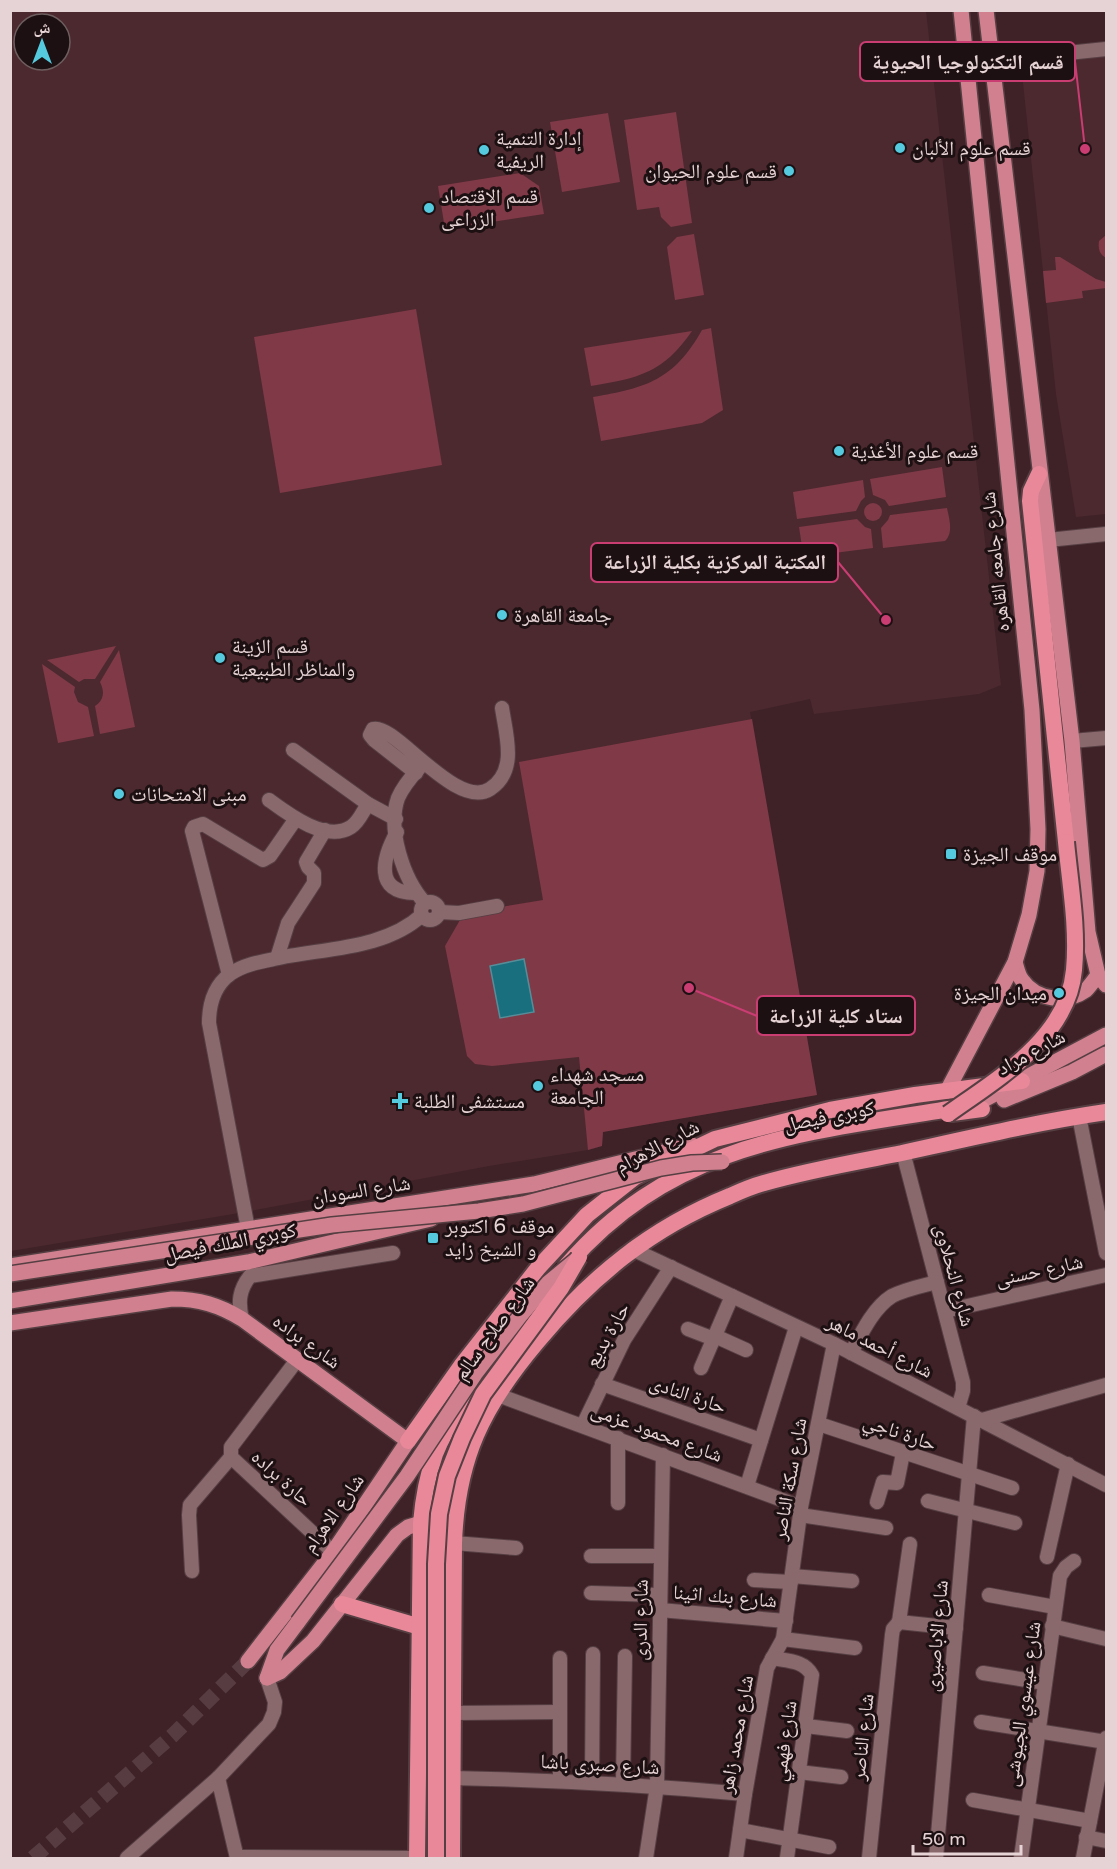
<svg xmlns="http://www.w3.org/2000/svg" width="1117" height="1869" font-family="'Varela Round','Noto Naskh Arabic',sans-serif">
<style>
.built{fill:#4c292f;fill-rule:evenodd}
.green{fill:#7f3947}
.water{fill:#196f7e;stroke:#568d98;stroke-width:1.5}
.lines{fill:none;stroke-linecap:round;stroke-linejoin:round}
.primary-tunnel{stroke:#573d41;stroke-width:15;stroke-dasharray:15 8;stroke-linecap:butt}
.minor-casing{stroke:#563f43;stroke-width:16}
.primary-casing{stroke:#563f43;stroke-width:18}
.trunk-casing{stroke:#563f43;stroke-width:20}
.minor{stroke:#8a696d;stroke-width:14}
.primary{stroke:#d0808e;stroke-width:15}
.trunk{stroke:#e88899;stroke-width:16}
.primary-bridge-casing{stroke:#563f43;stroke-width:18;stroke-linecap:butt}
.trunk-bridge-casing{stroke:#563f43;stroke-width:20;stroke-linecap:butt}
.primary-bridge{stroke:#d0808e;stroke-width:15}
.trunk-bridge{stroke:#e88899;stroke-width:16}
.poi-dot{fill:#55cadf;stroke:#1d1012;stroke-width:2}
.labels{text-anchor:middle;stroke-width:6;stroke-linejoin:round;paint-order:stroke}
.poi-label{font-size:20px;fill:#e6d3d5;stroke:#1d1012;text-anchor:start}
.street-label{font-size:20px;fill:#e6d3d5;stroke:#1d1012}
.leader{fill:none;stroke:#c93d73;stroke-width:2}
.callout-dot{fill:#c93d73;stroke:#1d1012;stroke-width:2}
.callout{fill:#1d1012;stroke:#c93d73;stroke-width:2}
.callout-label{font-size:21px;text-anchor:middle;font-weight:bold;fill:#e6d3d5}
</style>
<rect width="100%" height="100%" fill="#3e2227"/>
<!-- built -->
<g class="built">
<path d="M11,11H926L1001,685L979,694L814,714L810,699L750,712L817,1095L603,1132L602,1146L588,1150L489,1166L245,1212L11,1251ZM24,24H60V60H24Z"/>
<polygon points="1106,55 1106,514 1076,517 1056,394 1021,64"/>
</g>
<!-- green -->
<g class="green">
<polygon points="676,112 692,223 671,227 661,217 659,207 637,210 624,120"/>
<polygon points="608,113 620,182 562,192 550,122"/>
<polygon points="520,173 539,186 544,214 445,229 438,186"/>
<polygon points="694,234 704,295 675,300 667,247 677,237"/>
<path d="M1106,235V258C1099,254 1098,249 1099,241Z"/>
<polygon points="1055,257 1060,257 1096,279 1106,282 1106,288 1082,291 1083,298 1046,303 1043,271 1056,270"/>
<polygon points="416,309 442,465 280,493 254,337"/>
<path d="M711,328L723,410L702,423L601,441L593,397C646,388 674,380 702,330Z"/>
<path d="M692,331C663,373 639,378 591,386L584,348Z"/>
<polygon points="942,467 946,497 889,506 885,500 873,495 870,479"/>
<polygon points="863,480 865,497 861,501 856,511 797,519 793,492"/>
<circle cx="873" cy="512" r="9"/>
<path d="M947,508C949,518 954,533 945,541L883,548L881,528L888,520L890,515Z"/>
<polygon points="857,519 865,527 871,529 873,548 811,556 803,553 799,527"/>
<polygon points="116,646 95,679 84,679 79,682 47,660"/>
<path d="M119,650L135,727L100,734L95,706C104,700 105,692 100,682Z"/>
<polygon points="42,664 75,687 74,692 78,702 88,707 94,736 58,743"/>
<polygon points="752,719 817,1095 603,1132 602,1146 588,1150 579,1057 492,1066 475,1064 467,1056 445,946 464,913 543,900 519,762"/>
</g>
<!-- water -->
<polygon class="water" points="524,959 534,1012 500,1018 490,966"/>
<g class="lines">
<!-- primary-tunnel -->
<polyline class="primary-tunnel" points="33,1858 173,1735 248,1661"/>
<!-- minor casing -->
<g class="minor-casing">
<g id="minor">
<polyline points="991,61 1106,49"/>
<polyline points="1048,540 1106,534"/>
<polyline points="1072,741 1106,738"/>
<polyline points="293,750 368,804 396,819"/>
<path d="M420,767C412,776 403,786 398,798C387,829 403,879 425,903"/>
<path d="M416,773L374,740L370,735L373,729C394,722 456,811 490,789C518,771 506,735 502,708"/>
<path d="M269,800C288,814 326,843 351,827C359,822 363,811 368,804"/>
<path d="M397,832C383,857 373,893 415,893"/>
<circle cx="430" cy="911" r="9"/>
<polyline points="440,912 459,913 497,906"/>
<polyline points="277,958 288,923 314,883 314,873 308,867 306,862 325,830"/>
<polyline points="229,975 192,831 194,827 203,824 263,860 270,856 295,820"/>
<polyline points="1079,1116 1106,1253"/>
<polyline points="903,1152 963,1382 963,1391 958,1408"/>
<path d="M248,1229L209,1023C209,1004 214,986 230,974C243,965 259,962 274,959C322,948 384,950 422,915"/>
<polyline points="632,1249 834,1344 1106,1485"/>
<polyline points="945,1311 1106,1275"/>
<path d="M242,1319C238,1302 239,1290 250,1276L393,1253"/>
<polyline points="688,1329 714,1339"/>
<polyline points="715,1336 746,1350"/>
<path d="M851,1353C861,1334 873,1308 892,1296C906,1289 922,1286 937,1282"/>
<polyline points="297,1360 231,1447 231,1457 333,1552"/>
<polyline points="701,1368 732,1296"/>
<polyline points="602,1384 761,1440"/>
<polyline points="498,1395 801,1507"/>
<polyline points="982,1420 1106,1385"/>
<polyline points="819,1424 1012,1488"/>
<polyline points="583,1425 624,1340 671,1267"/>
<polyline points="618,1438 618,1503"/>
<polyline points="747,1486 796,1327"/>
<polyline points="928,1501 1015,1523"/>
<polyline points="877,1502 883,1482 897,1483 903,1453"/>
<polyline points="800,1515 886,1528"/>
<polyline points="454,1543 516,1548"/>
<polyline points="591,1556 661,1556"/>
<polyline points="1047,1557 1068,1464"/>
<polyline points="192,1571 189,1515 190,1505 231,1457"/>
<polyline points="792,1576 852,1581"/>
<polyline points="754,1580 791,1582"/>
<polyline points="591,1593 660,1595"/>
<polyline points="989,1595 1055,1607"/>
<polyline points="660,1610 786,1621"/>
<polyline points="899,1622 910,1544"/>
<polyline points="899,1622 956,1628"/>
<polyline points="1052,1626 1106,1639"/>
<polyline points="783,1639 855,1648"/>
<polyline points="560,1658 560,1780"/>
<path d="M772,1658C787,1661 804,1660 812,1675L787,1858"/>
<polyline points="983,1673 1045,1683"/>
<polyline points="452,1713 560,1712"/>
<polyline points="981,1722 1106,1742"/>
<polyline points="806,1726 847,1731"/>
<polyline points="799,1772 841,1777"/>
<polyline points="218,1778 237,1858"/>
<path d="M452,1778C550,1780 647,1785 745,1794"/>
<polyline points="592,1782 593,1654"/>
<polyline points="623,1784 625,1656"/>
<polyline points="973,1800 1090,1821"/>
<polyline points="740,1830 829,1847"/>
<polyline points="1086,1837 1106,1841"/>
<polyline points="237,1857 417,1858"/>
<polyline points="127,1858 218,1778 269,1724 274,1712 275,1702 267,1678"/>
<polyline points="646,1858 657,1786 663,1455"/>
<polyline points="736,1858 745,1794 767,1668 783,1639 801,1507 834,1344"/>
<polyline points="869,1858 892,1635 893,1629 899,1622"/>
<polyline points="936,1858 974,1416"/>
<polyline points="1021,1858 1060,1576 1066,1567 1074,1561"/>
<polyline points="1083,1858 1106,1738"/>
</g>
</g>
<!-- primary casing -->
<g class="primary-casing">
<g id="primary">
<polyline points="986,10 1072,741 1088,932 1098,975 1106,985"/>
<path d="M1015,962C1017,968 1018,975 1022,980C1036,1000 1066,1004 1086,990C1090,986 1094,980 1098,975"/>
<polyline points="947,1091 1015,962 1029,915 1037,871 1038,829 1032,710 961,10"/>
<polyline points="1004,1100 1072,1072 1106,1054"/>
<polyline points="974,1105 1106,1035"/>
<polyline points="10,1266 534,1184 692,1145"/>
<polyline points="10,1301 248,1262 431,1219"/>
<path d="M10,1323L172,1299C199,1299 219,1305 242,1319L408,1441L333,1552L248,1661"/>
<polyline points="267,1678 280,1672 313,1641 397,1535 408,1527 421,1523"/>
<polyline points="267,1678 277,1650 298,1622"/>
</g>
</g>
<!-- trunk casing -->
<g class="trunk-casing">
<g id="trunk">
<polyline points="1039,474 1031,491 1030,501 1066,842"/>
<polyline points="952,1113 982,1109"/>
<path d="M567,1265C677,1139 807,1133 961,1107"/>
<polyline points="408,1441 461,1366 538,1268 587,1215 635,1177 715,1139 830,1110 915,1095 1022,1081"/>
<polyline points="342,1604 427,1629"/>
<path d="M417,1858L421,1523C423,1499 427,1477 435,1454C452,1411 493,1365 521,1326"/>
<path d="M452,1858L454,1543C457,1458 483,1406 537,1342C592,1276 651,1228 730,1196C741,1191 753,1186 764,1183C809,1170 856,1162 902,1153C970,1138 1038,1122 1106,1112"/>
</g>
</g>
<!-- minor -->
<use href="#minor" class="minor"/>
<!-- primary -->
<use href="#primary" class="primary"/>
<!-- trunk -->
<use href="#trunk" class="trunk"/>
<!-- primary-bridge casing -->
<g class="primary-bridge-casing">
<g id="primary-bridge">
<polyline points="10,1274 332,1225 479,1211 523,1204 661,1168 692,1163 722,1162"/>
<polyline points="298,1622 407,1476 475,1374 520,1316 548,1283 577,1259"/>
</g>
</g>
<!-- trunk-bridge casing -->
<g class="trunk-bridge-casing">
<g id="trunk-bridge">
<path d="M948,1114C997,1079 1068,1038 1074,970C1078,928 1070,884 1066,842"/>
<polyline points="436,1858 436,1564 439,1514 447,1476 462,1438 483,1394 561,1288 579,1257"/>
</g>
</g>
<!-- primary-bridge -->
<use href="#primary-bridge" class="primary-bridge"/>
<!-- trunk-bridge -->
<use href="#trunk-bridge" class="trunk-bridge"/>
</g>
<!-- markers -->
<g class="poi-dot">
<circle cx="900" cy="148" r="6"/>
<circle cx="484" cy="150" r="6"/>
<circle cx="789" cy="171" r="6"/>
<circle cx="429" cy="208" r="6"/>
<circle cx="839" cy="451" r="6"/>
<circle cx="502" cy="615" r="6"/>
<circle cx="220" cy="658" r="6"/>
<circle cx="119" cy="794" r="6"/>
<rect x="945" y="848" width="12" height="12" rx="3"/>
<circle cx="1059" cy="993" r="6"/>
<circle cx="538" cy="1086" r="6"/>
<path d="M397 1092h6v6h6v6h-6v6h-6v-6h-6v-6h6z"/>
<rect x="427" y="1232" width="12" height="12" rx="3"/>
</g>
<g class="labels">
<!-- poi labels -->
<g class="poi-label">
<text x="496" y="145">إدارة التنمية<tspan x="496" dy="23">الريفية</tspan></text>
<text x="912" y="155">قسم علوم الألبان</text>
<text x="777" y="178" text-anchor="end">قسم علوم الحيوان</text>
<text x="441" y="203">قسم الاقتصاد<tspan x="441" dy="23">الزراعى</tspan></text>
<text x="851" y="458">قسم علوم الأغذية</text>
<text x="514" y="622">جامعة القاهرة</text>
<text x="232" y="653">قسم الزينة<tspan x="232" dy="23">والمناظر الطبيعية</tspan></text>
<text x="131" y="801">مبنى الامتحانات</text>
<text x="963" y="861">موقف الجيزة</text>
<text x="1047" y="1000" text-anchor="end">ميدان الجيزة</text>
<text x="550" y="1081">مسجد شهداء<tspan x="550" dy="23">الجامعة</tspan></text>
<text x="414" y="1108">مستشفى الطلبة</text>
<text x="445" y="1233">موقف 6 اكتوبر<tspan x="445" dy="23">و الشيخ زايد</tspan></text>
</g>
<!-- street labels -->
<g class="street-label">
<text transform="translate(995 562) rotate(-96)" y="7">شارع جامعه القاهره</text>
<text transform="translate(1031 1052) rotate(-28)" y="7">شارع مراد</text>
<text transform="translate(829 1116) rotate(-11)" y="7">كوبرى فيصل</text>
<text transform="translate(657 1146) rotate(-28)" y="7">شارع الاهرام</text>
<text transform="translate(361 1190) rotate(-9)" y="7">شارع السودان</text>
<text transform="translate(230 1242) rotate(-11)" y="7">كوبري الملك فيصل</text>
<text transform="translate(1039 1270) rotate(-12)" y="7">شارع حسنى</text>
<text transform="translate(955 1275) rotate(75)" y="7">شارع النحلاوى</text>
<text transform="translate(494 1328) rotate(-54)" y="7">شارع صلاح سالم</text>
<text transform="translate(607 1335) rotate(-61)" y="7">حارة بديع</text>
<text transform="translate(307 1341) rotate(36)" y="7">شارع براده</text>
<text transform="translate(880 1346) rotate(27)" y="7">شارع أحمد ماهر</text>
<text transform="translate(688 1394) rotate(19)" y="7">حارة النادى</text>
<text transform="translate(657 1432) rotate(20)" y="7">شارع محمود عزمى</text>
<text transform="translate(900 1432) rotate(19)" y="7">حارة ناجي</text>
<text transform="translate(282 1478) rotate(42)" y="7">حارة براده</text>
<text transform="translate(789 1479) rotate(-80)" y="7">شارع سكة الناصر</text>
<text transform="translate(333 1513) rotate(-55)" y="7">شارع الاهرام</text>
<text transform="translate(725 1596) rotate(5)" y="7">شارع بنك اثينا</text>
<text transform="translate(640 1620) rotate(-89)" y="7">شارع الدرى</text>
<text transform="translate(936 1636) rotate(-85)" y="7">شارع الاباصيرى</text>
<text transform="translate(1022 1704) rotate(-82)" y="7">شارع عيسوي الجيوشى</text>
<text transform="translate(736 1734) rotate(-80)" y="7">شارع محمد زاهر</text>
<text transform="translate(862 1737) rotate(-84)" y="7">شارع الناصر</text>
<text transform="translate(784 1741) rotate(-82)" y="7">شارع فهمي</text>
<text transform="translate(600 1764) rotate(3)" y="7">شارع صبرى باشا</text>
</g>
</g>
<!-- callouts -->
<path class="leader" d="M1085 149L1075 61M886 620L838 562M689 988L757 1016"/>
<g class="callout-dot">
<circle cx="1085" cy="149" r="6"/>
<circle cx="886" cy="620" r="6"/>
<circle cx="689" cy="988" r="6"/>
</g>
<g class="callout">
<rect x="860" y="42" width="215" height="39" rx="6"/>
<rect x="591" y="543" width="247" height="39" rx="6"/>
<rect x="757" y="996" width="158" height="39" rx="6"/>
</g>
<g class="callout-label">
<text x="968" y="69">قسم التكنولوجيا الحيوية</text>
<text x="715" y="569">المكتبة المركزية بكلية الزراعة</text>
<text x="836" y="1023">ستاد كلية الزراعة</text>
</g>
<!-- border -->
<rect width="1117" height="1869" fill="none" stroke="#e6d3d5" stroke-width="24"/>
<!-- north arrow -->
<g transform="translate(42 42)"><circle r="28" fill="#1d1012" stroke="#6d5e60" stroke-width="1.5"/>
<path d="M0-4.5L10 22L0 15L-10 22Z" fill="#55cadf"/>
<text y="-9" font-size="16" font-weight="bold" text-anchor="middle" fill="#e6d3d5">ش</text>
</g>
<!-- scale -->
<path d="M913 1845v9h108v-9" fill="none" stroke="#e6d3d5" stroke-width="3"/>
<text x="922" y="1845" font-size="18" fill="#e6d3d5" stroke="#1d1012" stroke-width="4.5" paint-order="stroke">50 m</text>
</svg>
